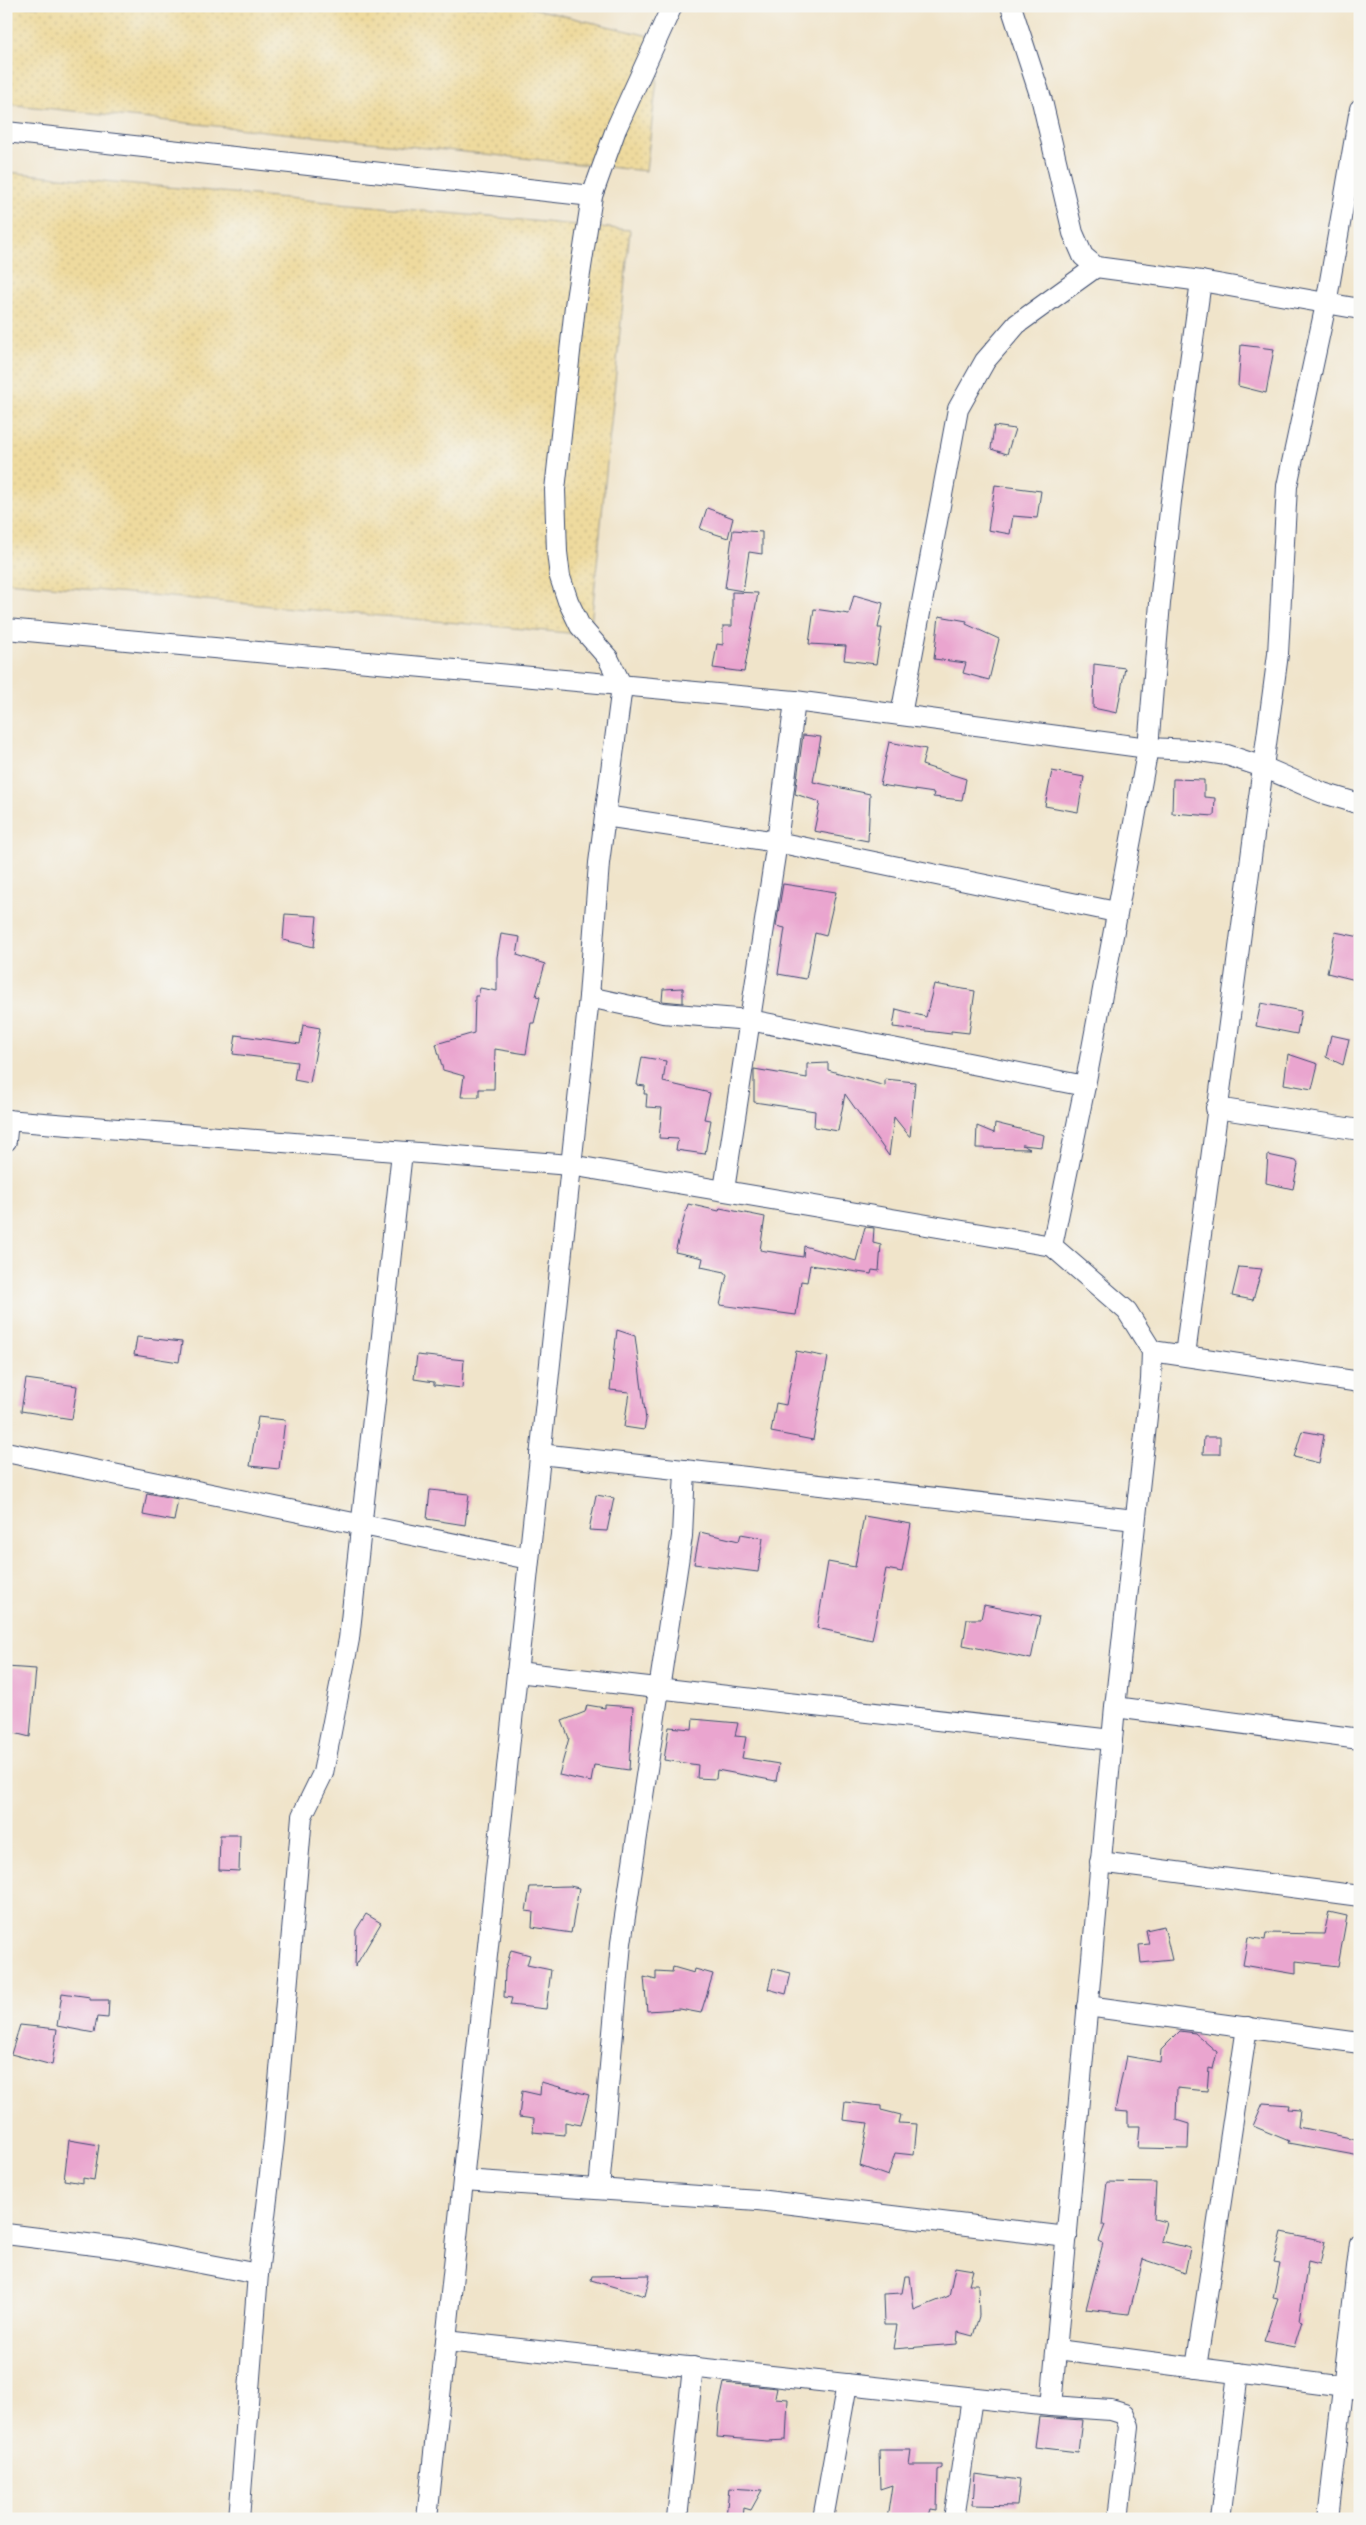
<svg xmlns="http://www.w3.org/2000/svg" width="1366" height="2525" font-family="'Old Standard TT',serif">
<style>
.sand{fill:url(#sand-dots);stroke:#84847e}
.building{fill:#eaa5cf}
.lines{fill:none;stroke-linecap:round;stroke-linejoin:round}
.street-casing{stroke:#3b4a6e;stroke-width:22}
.street{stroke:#fff;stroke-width:20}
</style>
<defs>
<pattern id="sand-dots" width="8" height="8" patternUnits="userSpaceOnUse" patternTransform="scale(1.25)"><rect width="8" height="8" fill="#eeda9e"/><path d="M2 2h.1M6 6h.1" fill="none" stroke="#ccbb8a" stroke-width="1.8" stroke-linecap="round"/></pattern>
</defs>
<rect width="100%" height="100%" fill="#f6f6f2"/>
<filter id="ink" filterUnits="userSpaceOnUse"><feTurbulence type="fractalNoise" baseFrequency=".02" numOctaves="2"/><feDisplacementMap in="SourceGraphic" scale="10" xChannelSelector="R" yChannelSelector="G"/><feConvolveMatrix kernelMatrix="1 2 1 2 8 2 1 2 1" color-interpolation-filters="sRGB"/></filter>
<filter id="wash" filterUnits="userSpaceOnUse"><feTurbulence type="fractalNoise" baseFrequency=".0096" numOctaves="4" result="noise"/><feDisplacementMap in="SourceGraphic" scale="20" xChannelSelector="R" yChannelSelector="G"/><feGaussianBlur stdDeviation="1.12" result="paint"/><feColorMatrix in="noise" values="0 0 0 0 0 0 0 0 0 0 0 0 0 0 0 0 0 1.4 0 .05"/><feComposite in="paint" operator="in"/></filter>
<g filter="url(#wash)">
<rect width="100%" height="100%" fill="#f0e4ca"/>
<!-- sand -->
<g class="sand">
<polygon points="6,6 523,6 662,39 646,171 6,104"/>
<polygon points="6,172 630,230 590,635 6,582"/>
</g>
<g id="blocks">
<!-- building -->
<g class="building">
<polygon points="1241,345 1274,349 1266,393 1238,386"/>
<polygon points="994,426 1015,429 1007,454 991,449"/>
<polygon points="995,485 1041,491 1037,518 1013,516 1010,534 988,530"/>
<polygon points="707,508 733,518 728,538 700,529"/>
<polygon points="733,530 762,532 762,554 749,552 743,591 725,588"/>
<polygon points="732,592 758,593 744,672 713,668 717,644 723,645 723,626 732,626"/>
<polygon points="854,595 883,603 878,628 882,628 876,664 844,660 846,646 809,644 814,609 849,614"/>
<polygon points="939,616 967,621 966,624 999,639 989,680 963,673 966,663 934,659"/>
<polygon points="1094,664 1125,668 1117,713 1093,708"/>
<polygon points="803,735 821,737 813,782 870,794 868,841 814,831 820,802 795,794"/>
<polygon points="889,742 926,749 922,765 966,779 962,800 933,797 934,793 880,785"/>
<polygon points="1052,771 1084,777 1078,812 1045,806"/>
<polygon points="1173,779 1204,780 1204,797 1215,798 1214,816 1172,813"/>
<polygon points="783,884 836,892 826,936 815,933 806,979 778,974 785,928 776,926"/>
<polygon points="285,914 317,916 314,947 283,940"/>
<polygon points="1335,932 1360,937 1360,981 1327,973"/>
<polygon points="501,934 520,937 517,955 545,964 536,996 540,997 534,1023 531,1023 526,1054 495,1049 494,1089 479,1089 479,1097 461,1097 464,1076 443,1070 436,1044 474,1033 475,996 478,996 480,988 497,991 497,957"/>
<polygon points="934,984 975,991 969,1033 951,1031 951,1034 893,1027 896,1009 926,1017"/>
<polygon points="683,988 683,1003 662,1001 663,989"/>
<polygon points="1261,1003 1301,1011 1297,1034 1256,1026"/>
<polygon points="303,1025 320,1028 310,1083 294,1080 297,1062 233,1054 236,1035 300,1044"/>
<polygon points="1331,1035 1349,1039 1343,1065 1326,1057"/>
<polygon points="1288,1054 1318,1064 1312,1089 1284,1084"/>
<polygon points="642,1057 666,1061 663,1082 710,1093 704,1119 711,1120 705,1154 676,1150 678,1139 659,1138 662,1108 646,1107 647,1094 644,1094 645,1086 637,1085"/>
<polygon points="828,1063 828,1070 885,1086 885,1079 915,1082 910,1137 894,1117 889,1156 845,1094 838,1131 814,1127 815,1111 754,1102 754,1069 807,1078 807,1064"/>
<polygon points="995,1123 1044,1135 1042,1147 1022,1145 1030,1149 976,1148 977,1126 994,1133"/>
<polygon points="1268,1155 1296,1161 1298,1164 1293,1189 1266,1183"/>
<polygon points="688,1204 719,1211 720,1208 765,1217 760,1250 803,1257 804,1246 856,1261 865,1227 874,1228 873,1243 881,1245 879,1271 872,1270 871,1274 810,1265 807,1282 801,1281 796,1315 720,1305 727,1275 725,1272 701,1267 703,1258 675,1252"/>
<polygon points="1239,1267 1262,1269 1253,1300 1232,1296"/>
<polygon points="617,1330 635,1336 646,1420 644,1430 624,1427 629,1392 610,1390"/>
<polygon points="137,1337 182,1342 179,1362 134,1355"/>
<polygon points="796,1351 828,1357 813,1440 771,1432 776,1403 786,1405"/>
<polygon points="417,1355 464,1360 462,1388 434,1385 434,1382 414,1379"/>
<polygon points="26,1379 77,1386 72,1419 21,1411"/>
<polygon points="258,1417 285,1420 279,1469 250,1466"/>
<polygon points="1302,1431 1324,1435 1319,1463 1294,1457"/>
<polygon points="1204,1437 1220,1437 1220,1454 1203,1454"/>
<polygon points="430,1490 469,1494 465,1525 427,1519"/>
<polygon points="147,1493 178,1499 174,1521 143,1515"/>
<polygon points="596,1495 614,1498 607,1531 589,1530"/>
<polygon points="864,1516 911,1524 902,1572 886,1569 872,1640 817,1628 828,1562 855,1567"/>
<polygon points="700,1532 739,1541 741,1534 763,1538 758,1572 694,1564"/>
<polygon points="984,1605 1040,1616 1031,1659 963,1645 967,1619 981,1619"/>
<polygon points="6,1667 36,1669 30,1737 6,1731"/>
<polygon points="587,1705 605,1708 605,1705 633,1707 629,1770 594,1765 591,1782 559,1775 569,1738 562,1721 585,1712"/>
<polygon points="693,1719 738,1723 735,1736 746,1737 742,1758 779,1764 776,1781 717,1770 716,1779 697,1778 698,1765 664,1760 669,1727 692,1729"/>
<polygon points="220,1835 240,1835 239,1871 219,1870"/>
<polygon points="570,1886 579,1888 571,1933 532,1927 533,1912 526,1911 530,1887"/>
<polygon points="1329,1912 1347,1916 1338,1966 1296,1961 1296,1974 1243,1965 1248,1937 1265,1940 1266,1933 1324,1934"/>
<polygon points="366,1914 381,1923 355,1967 356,1930"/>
<polygon points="1164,1926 1172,1960 1141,1963 1139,1945 1149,1944 1146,1930"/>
<polygon points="511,1950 530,1955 527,1965 551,1970 546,2009 510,2005 512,1998 504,1997 505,1970"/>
<polygon points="673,1967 694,1973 695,1969 713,1974 701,2013 680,2009 647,2011 644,1977 656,1980 656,1971 672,1972"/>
<polygon points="773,1969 791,1973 786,1994 768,1989"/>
<polygon points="62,1993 90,1997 90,2000 109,2000 108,2018 97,2017 94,2033 57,2026"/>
<polygon points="20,2025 57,2029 52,2065 11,2054"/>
<polygon points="1180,2031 1195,2033 1217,2052 1213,2069 1209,2068 1207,2091 1177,2088 1176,2120 1189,2124 1188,2149 1138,2148 1140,2126 1128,2126 1128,2112 1115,2111 1126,2056 1160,2062 1161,2050"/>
<polygon points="541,2082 589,2095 581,2125 565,2122 565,2135 533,2132 534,2119 519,2117 522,2091 540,2095"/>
<polygon points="845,2102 881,2106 881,2110 901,2115 899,2123 917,2124 914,2155 895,2153 888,2176 860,2166 868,2123 843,2120"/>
<polygon points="1263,2103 1289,2105 1288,2109 1300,2110 1298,2127 1360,2140 1360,2156 1288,2143 1289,2141 1253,2126"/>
<polygon points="69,2140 99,2145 94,2180 83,2178 83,2183 64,2180"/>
<polygon points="1107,2182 1156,2183 1154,2219 1166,2222 1161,2241 1190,2248 1185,2273 1143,2259 1129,2314 1086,2309 1103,2243 1099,2241 1105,2225 1102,2225"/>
<polygon points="1282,2232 1325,2241 1320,2264 1308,2261 1299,2320 1302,2321 1294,2347 1264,2341 1278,2299 1273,2298 1280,2264 1274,2263"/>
<polygon points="955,2267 973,2270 969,2284 978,2284 979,2316 973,2336 958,2332 957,2344 893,2349 897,2325 884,2325 883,2294 902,2293 905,2276 910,2276 914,2310 949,2296"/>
<polygon points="650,2275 645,2296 591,2280 592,2276"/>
<polygon points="724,2383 777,2388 775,2398 788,2399 786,2440 767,2441 717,2437 719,2407"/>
<polygon points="1039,2417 1082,2420 1078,2452 1035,2447"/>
<polygon points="879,2450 911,2450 909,2465 942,2465 942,2468 938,2470 937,2510 931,2509 928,2519 887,2519 892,2485 880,2489"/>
<polygon points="975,2474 1020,2480 1017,2506 973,2505"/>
<polygon points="729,2488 762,2490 751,2510 744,2508 743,2518 726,2517"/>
</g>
</g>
</g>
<g filter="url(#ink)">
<use href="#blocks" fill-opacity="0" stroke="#3b4a6e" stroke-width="1"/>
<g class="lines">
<!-- street casing -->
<g class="street-casing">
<g id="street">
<polyline points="1011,6 1042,101 1073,233 1083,256 1096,267 1201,281 1360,309"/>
<polyline points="6,132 592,196"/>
<polyline points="6,629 795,701 1148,748 1193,750 1227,755 1263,767 1323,793 1360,804"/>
<polyline points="901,715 958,409 985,361 1017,324 1096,267"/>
<polyline points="605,816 777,842 1116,912"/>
<polyline points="589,997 663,1013 750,1020 1085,1086"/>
<polyline points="1216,1108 1360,1130"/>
<polyline points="6,1120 570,1165 1052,1246 1127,1311 1152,1351 1151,1380 1115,1707 1051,2406"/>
<polyline points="6,1141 8,1120"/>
<polyline points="724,1190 777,842 795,701"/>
<polyline points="1052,1246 1085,1086 1148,748 1160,603 1171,501 1201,281"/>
<polyline points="1152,1351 1360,1382"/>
<polyline points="1185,1355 1278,654 1287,486 1326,304 1360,109"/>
<polyline points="6,1452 529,1559"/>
<polyline points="540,1454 1135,1520"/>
<polyline points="517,1672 1112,1740"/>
<polyline points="1115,1707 1360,1739"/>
<polyline points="1100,1862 1360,1896"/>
<polyline points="1087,2006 1360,2043"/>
<polyline points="463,2180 758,2200 1067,2237"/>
<polyline points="599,2189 621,1943 682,1536 685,1470"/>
<polyline points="6,2234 127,2249 258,2274"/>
<polyline points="446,2341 1051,2406 1111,2410 1124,2414 1129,2426 1118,2519"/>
<polyline points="1057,2350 1360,2389"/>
<polyline points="1196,2368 1247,2027"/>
<polyline points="239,2519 258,2274 274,2140 302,1816 323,1773 349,1639 402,1152"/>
<polyline points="427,2519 589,997 599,863 622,686 608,658 580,626 568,601 560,577 557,552 555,490 575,306 592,196 616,129 672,6"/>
<polyline points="677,2519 693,2367"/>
<polyline points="823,2519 847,2384"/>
<polyline points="954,2519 972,2398"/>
<polyline points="1220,2519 1238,2373"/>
<polyline points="1328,2519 1360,2242"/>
</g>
</g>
<!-- street -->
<use href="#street" class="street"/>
</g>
</g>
<!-- margin -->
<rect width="1366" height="2525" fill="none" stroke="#f6f6f2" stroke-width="25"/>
</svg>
